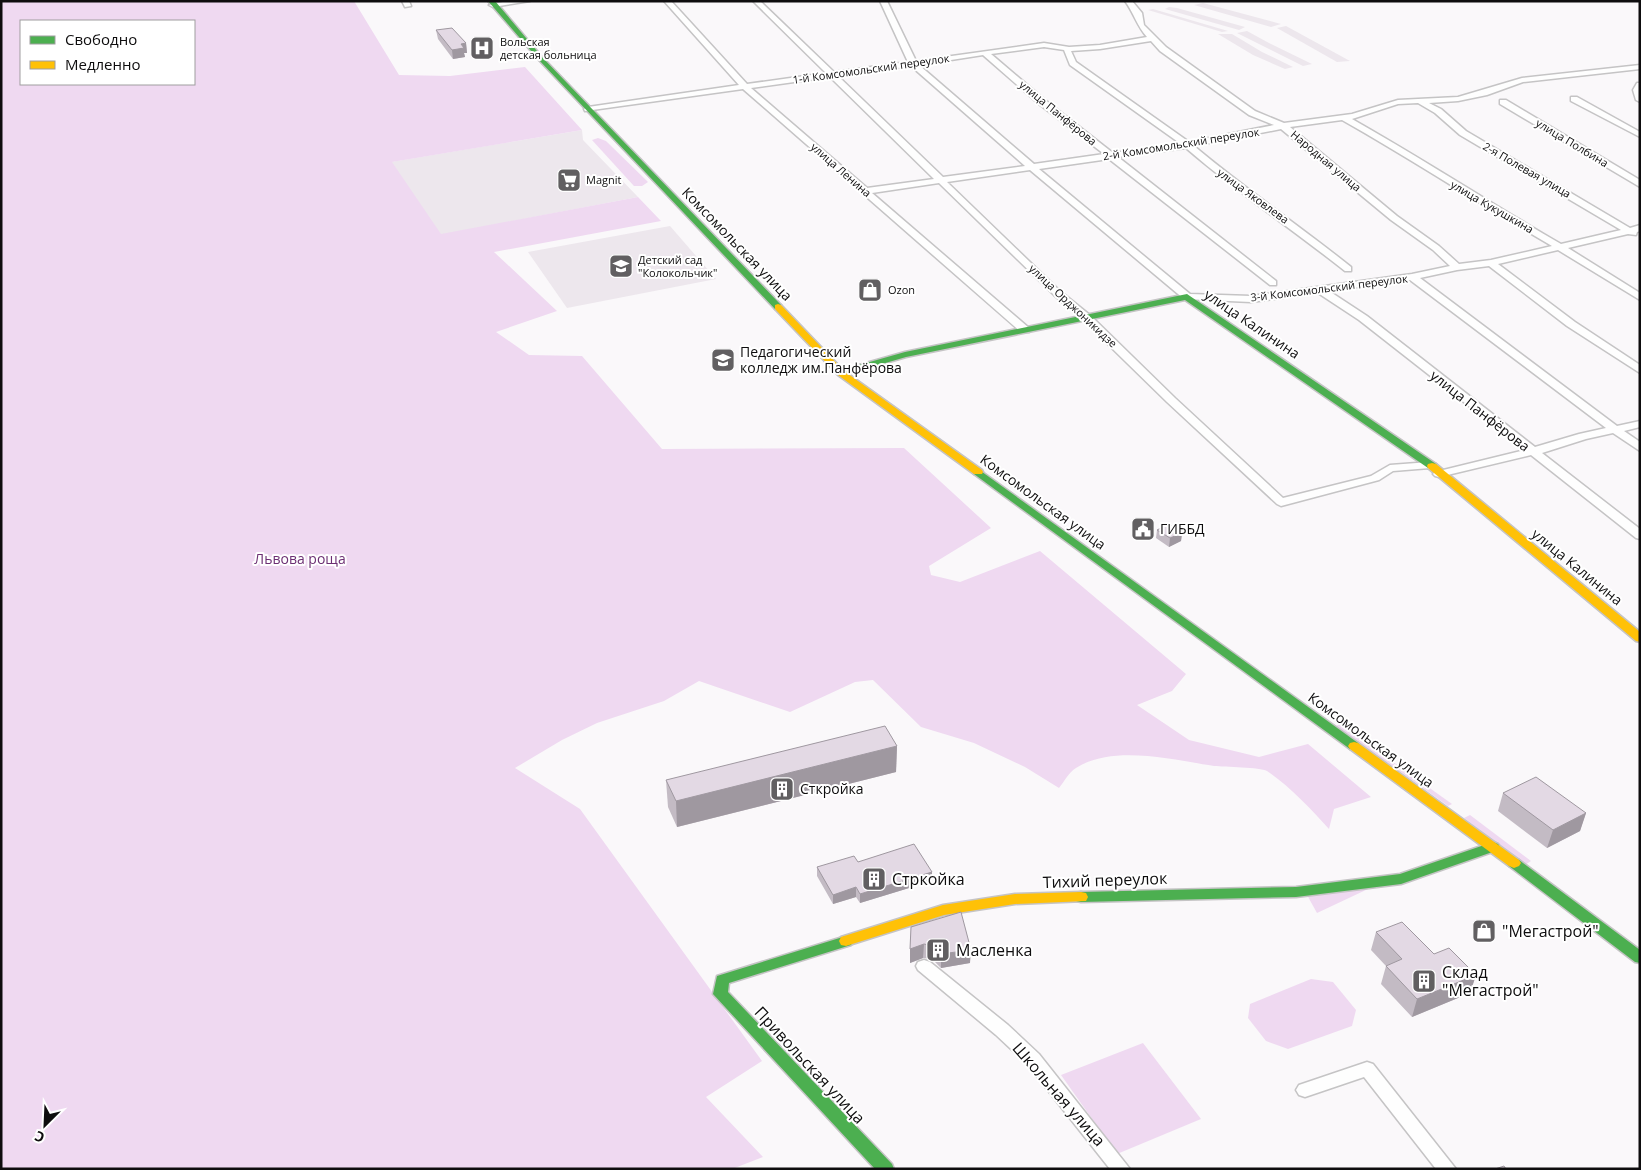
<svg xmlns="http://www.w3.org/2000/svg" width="1641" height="1170" font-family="'Open Sans',sans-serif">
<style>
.built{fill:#ede7ed}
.green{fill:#efd9f1;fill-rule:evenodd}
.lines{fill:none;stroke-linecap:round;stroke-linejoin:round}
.street-casing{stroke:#c5c4c5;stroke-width:3}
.fast-casing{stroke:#c5c4c5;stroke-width:3}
.slow-casing{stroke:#c5c4c5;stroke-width:3}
.street{fill:#fefefe;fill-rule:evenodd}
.fast{fill:#4caf50;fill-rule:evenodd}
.slow{fill:#ffc107;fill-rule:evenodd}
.wall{fill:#c3bbc4}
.shaded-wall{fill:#9f98a0}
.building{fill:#e3d9e4;stroke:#9f98a0}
.labels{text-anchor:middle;stroke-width:4;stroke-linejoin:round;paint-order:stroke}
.far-poi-label{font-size:11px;fill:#0e0d0e;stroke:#fff;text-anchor:start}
.far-street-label{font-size:11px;fill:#0e0d0e;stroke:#fff}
.street-label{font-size:14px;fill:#0e0d0e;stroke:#fff}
.poi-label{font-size:14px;fill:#0e0d0e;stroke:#fff;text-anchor:start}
.park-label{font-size:14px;fill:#6c2f73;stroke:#fff}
.near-poi-label{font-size:16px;fill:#0e0d0e;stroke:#fff;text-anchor:start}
.near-street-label{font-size:16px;fill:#0e0d0e;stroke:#fff}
</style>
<rect width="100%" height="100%" fill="#faf8fa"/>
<!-- built -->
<g class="built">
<polygon points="1203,3 1281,24 1271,27 1194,5"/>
<polygon points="1169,7 1177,8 1245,27 1239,30 1165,9"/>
<polygon points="1153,9 1228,31 1222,32 1148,10"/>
<polygon points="1286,26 1350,61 1337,62 1277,28"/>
<polygon points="1247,31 1269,43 1312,64 1303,66 1237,33"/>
<polygon points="1218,34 1232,34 1262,52 1293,67 1285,69 1253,55"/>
<polygon points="582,130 583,140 638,197 441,235 391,162"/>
<polygon points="670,226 716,279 567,308 528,252"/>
</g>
<!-- green -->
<g class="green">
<path d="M1,1H354L399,75L450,76L525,67L582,130L392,162L441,234L638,197L661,221L494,252L557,311L496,332L529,355L582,356L662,449L904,448L991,528L929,566L931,575L960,582L1040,551L1186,674L1172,691L1137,705L1189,740L1259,757L1308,744L1371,797L1334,809L1329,829C1311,809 1289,786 1267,771C1260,767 1225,767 1214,766C1174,760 1113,744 1076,768C1069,772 1064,782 1059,788L1025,767L974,743L921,727L873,680L855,682L790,712L699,681L664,701L597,723L562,740L515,768L580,809L762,1061L706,1097L763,1157L732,1169H1ZM21,21H194V84H21Z"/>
<polygon points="598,138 606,141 648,182 642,186 634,186 592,140"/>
<polygon points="1340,724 1452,804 1448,806 1336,726"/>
<polygon points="1470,815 1531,861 1525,865 1464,818"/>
<polygon points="1368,889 1317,913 1307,895"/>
<polygon points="1311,979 1333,982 1356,1010 1352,1026 1288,1049 1266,1041 1248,1018 1250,1004"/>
<polygon points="1143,1043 1201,1119 1117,1154 1061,1075"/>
</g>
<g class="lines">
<!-- street casing -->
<g class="street-casing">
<g id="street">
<polygon points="402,1 409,1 411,6 405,7"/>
<polygon points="507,1 530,1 493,7 489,5"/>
<path d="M664,1H671L747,84L826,73L753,1H760L834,72L908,62L880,1H887L916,61L1044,43L1069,47L1100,45L1147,37C1137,26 1134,13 1125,1H1132L1142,13L1144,25L1166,47L1255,111L1284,123L1352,114L1398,100L1458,97L1522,78L1640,65V69L1523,82L1487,95L1458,101L1429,103L1441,109L1466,131L1630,228L1640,225V231L1637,232L1636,235L1628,234L1568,248L1640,293V300L1558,250L1498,264L1575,322L1640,365V373L1567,326L1489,266L1457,270L1420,278L1617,426L1640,421V427L1624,431L1640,442V451L1613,433L1586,439L1542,453L1640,529V539L1636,538L1531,455L1439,477L1435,476L1433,474L1435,472L1525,450L1359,320L1318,293L1251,302L1184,299L1030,170L947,182L1060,291L1091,316L1175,398L1283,498L1371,476L1390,465L1430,462L1436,465L1430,468L1393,471L1379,480L1281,506L1277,504L1167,402L1083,320L1054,295L939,183L872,193L1029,328V332H1021L743,89L585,111L584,109L588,107L739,85ZM1151,41L1160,51L1249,115L1274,125L1189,142L1076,62L1071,51L1100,49ZM1044,47L1064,50L1070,65L1181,144L1113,153L1045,100L991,54ZM983,55L1039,104L1104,154L1034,164L919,65ZM911,66L1025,166L943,177L838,76ZM830,77L934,179L867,188L751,88ZM1418,103L1435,113L1460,135L1621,230L1561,244C1490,203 1423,159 1352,119L1398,104ZM1342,120C1413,160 1481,205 1552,246L1491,260L1459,264L1439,246L1397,216L1290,127ZM1281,129L1391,220L1433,250L1450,266L1412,274L1251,296L1190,294L1039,169L1109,159L1270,285H1276V281L1118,157L1186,148C1237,192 1292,229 1345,271H1351V267C1300,226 1245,189 1194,146ZM1410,280L1606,428L1579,434L1535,447L1367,316L1329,291Z"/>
<polygon points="1637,83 1640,83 1640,102 1636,100 1633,90"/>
<polygon points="1571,97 1577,97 1640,132 1640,137 1571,101"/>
<polygon points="1500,100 1506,100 1640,180 1640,187 1500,104"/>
<polygon points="924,960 930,962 1008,1025 1039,1054 1130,1169 1110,1169 1027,1064 996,1035 918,970 916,966 918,962"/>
<polygon points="1367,1062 1373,1064 1456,1169 1436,1169 1364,1077 1305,1097 1299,1095 1296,1090 1299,1085"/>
</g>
</g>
<!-- fast casing -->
<g class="fast-casing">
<g id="fast">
<polygon points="488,1 495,1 542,57 781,305 781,309 775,309 538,59"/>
<polygon points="1187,294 1436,464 1437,466 1436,468 1428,468 1185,300 906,357 841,376 836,373 838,371 905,352"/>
<polygon points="978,469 1358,743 1360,746 1358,749 1350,749 974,474 973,472 974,470"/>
<polygon points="1493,842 1498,844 1500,847 1498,850 1401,884 1296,897 1081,902 1076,901 1074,897 1076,893 1081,892 1296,887 1400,874"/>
<polygon points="1514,858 1519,860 1640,950 1640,963 1635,962 1509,866 1507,863 1509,860"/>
<polygon points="846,936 851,937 853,941 851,945 729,983 728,992 892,1164 894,1169 875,1169 713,994 717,976"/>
</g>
</g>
<!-- slow casing -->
<g class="slow-casing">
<g id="slow">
<polygon points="778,304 781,305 844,371 982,470 983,472 982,474 974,474 838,375 775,309 775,305"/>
<polygon points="1432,463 1436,464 1640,632 1640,642 1636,641 1428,468 1427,466 1428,464"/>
<polygon points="1354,742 1358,743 1519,860 1521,863 1519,866 1514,868 1509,866 1350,749 1348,746 1350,743"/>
<polygon points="1081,892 1086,893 1088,897 1086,901 1015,904 944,915 846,946 841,945 839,941 841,937 943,905 1015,894"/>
</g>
</g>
<!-- street -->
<use href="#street" class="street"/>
<!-- fast -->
<use href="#fast" class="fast"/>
<!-- slow -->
<use href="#slow" class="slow"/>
</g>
<!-- wall -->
<g class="wall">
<polygon points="436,30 466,43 467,53 464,53 465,57 453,59 438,39"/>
<polygon points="1157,530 1182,533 1181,541 1169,547 1156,538"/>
<polygon points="897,746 896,772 677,827 668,807 666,780"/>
<polygon points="1503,793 1586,813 1580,831 1547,848 1498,811"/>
<polygon points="858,862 932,872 932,881 860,903 856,897 833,904 817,876 817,867"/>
<polygon points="911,927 970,963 941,968 932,959 923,958 910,963"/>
<polygon points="1376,932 1434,954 1476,975 1470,993 1412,1017 1381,984 1386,966 1371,950"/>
</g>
<!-- shaded-wall -->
<g class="shaded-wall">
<polygon points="466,43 467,53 464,53 465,57 453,59 452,50 461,44"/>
<polygon points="1182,533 1181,541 1169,547 1170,538"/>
<polygon points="897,746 896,772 677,827 676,801"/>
<polygon points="1586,813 1580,831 1547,848 1553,830"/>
<polygon points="932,872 932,881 860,903 860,894"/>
<polygon points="856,887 856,897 833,904 833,895"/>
<polygon points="924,944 923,958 910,963 910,949"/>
<polygon points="971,950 970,963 941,968 941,954"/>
<polygon points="1476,975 1470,993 1412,1017 1417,999"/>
</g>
<!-- building -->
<g class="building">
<polygon points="452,28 466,43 461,44 464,48 452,50 436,30"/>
<polygon points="1169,524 1182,533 1170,538 1157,530"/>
<polygon points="885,726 897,746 676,801 666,780"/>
<polygon points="1536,777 1586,813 1553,830 1503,793"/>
<polygon points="914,844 932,872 860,894 856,887 833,895 817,867 854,856 858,862"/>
<polygon points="961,912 971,950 941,954 933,946 924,944 910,949 911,927"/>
<polygon points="1402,922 1434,954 1449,948 1476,975 1417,999 1386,966 1402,959 1376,932"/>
<polygon points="1504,1166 1506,1169 1495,1169"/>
</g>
<!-- icons -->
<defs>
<g id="hospital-square" transform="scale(1.25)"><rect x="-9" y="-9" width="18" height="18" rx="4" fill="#615f61" stroke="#fff"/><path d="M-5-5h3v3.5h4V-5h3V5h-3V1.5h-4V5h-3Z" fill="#fff"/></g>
<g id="supermarket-square" transform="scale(1.25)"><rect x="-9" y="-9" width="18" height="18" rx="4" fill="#615f61" stroke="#fff"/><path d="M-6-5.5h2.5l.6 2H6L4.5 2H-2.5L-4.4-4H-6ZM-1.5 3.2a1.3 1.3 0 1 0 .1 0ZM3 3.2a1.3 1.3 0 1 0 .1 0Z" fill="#fff"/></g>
<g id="school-square" transform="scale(1.25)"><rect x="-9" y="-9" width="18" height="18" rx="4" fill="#615f61" stroke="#fff"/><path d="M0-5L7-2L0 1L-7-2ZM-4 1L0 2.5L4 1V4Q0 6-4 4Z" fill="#fff"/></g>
<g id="shop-square" transform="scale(1.25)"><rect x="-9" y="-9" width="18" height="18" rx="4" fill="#615f61" stroke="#fff"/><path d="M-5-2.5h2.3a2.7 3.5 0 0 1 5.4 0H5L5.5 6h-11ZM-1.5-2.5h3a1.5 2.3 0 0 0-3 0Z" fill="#fff"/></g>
<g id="university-square" transform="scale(1.25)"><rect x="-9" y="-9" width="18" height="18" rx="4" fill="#615f61" stroke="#fff"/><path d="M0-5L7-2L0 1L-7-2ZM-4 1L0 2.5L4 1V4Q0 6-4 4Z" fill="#fff"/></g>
<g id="civic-square" transform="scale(1.25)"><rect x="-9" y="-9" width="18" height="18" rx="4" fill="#615f61" stroke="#fff"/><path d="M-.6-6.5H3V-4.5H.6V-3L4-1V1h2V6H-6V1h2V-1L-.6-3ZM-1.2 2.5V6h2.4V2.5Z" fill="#fff"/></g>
<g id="building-square" transform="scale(1.25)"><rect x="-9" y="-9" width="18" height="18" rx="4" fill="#615f61" stroke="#fff"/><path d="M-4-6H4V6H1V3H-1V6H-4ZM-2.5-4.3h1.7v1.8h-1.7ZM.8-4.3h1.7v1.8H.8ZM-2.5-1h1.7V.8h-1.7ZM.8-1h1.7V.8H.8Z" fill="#fff"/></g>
</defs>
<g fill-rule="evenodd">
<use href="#hospital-square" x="482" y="48"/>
<use href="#supermarket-square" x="569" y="180"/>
<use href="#school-square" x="621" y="266"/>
<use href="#shop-square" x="870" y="290"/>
<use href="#university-square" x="723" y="360"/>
<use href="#civic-square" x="1143" y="529"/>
<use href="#building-square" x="782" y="789"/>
<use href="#building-square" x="874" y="879"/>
<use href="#shop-square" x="1484" y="931"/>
<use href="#building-square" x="938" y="950"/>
<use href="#building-square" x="1424" y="981"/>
</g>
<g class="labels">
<!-- far-poi labels -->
<g class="far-poi-label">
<text x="500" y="46">Вольская<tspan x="500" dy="13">детская больница</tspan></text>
<text x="586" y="184">Magnit</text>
<text x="638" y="264">Детский сад<tspan x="638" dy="13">"Колокольчик"</tspan></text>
<text x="888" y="294">Ozon</text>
</g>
<!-- far-street labels -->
<g class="far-street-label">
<text transform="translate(871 69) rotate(-8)" y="4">1-й Комсомольский переулок</text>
<text transform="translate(1058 113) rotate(39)" y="4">улица Панфёрова</text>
<text transform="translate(1572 143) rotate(31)" y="4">улица Полбина</text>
<text transform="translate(1181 144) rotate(-9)" y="4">2-й Комсомольский переулок</text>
<text transform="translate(1326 161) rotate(40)" y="4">Народная улица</text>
<text transform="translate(841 170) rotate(41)" y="4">улица Ленина</text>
<text transform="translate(1527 170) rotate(30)" y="4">2-я Полевая улица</text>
<text transform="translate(1253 196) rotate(36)" y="4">улица Яковлева</text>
<text transform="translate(1492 207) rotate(30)" y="4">улица Кукушкина</text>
<text transform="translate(1329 288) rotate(-7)" y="4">3-й Комсомольский переулок</text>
<text transform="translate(1073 306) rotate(43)" y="4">улица Орджоникидзе</text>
</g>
<!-- street labels -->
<g class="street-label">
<text transform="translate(737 244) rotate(46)" y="5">Комсомольская улица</text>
<text transform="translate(1252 324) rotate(34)" y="5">улица Калинина</text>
<text transform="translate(1480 411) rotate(38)" y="5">улица Панфёрова</text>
<text transform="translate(1043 502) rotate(36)" y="5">Комсомольская улица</text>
<text transform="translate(1577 567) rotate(39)" y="5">улица Калинина</text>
<text transform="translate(1371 740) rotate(36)" y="5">Комсомольская улица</text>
</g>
<!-- poi labels -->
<g class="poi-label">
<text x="740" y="357">Педагогический<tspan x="740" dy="16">колледж им.Панфёрова</tspan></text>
<text x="1160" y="534">ГИББД</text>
<text x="800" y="794">Сткройка</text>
</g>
<!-- park labels -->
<g class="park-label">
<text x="300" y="564">Львова роща</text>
</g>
<!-- near-poi labels -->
<g class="near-poi-label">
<text x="892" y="885">Стркойка</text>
<text x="1502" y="937">"Мегастрой"</text>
<text x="956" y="956">Масленка</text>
<text x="1442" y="978">Склад<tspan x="1442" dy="18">"Мегастрой"</tspan></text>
</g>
<!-- near-street labels -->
<g class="near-street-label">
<text transform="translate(1105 880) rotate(-2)" y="6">Тихий переулок</text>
<text transform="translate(810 1065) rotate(47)" y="6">Привольская улица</text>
<text transform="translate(1059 1094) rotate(49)" y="6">Школьная улица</text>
</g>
</g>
<!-- border -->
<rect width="1641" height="1170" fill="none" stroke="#0e0d0e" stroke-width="5"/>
<!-- legend -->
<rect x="20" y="20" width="175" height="65" fill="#ffffff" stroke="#9f9e9f"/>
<rect x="30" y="36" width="25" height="8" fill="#4caf50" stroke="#9f9e9f"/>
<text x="65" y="45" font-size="15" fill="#0e0d0e">Свободно</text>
<rect x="30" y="61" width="25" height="8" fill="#ffc107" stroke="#9f9e9f"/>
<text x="65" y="70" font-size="15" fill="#0e0d0e">Медленно</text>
<!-- north arrow -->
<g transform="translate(45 1125) rotate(204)" stroke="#ffffff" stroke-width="4" paint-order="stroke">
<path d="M0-4L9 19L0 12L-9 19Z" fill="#0e0d0e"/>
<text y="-8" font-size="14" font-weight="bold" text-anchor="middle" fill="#0e0d0e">С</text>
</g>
</svg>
